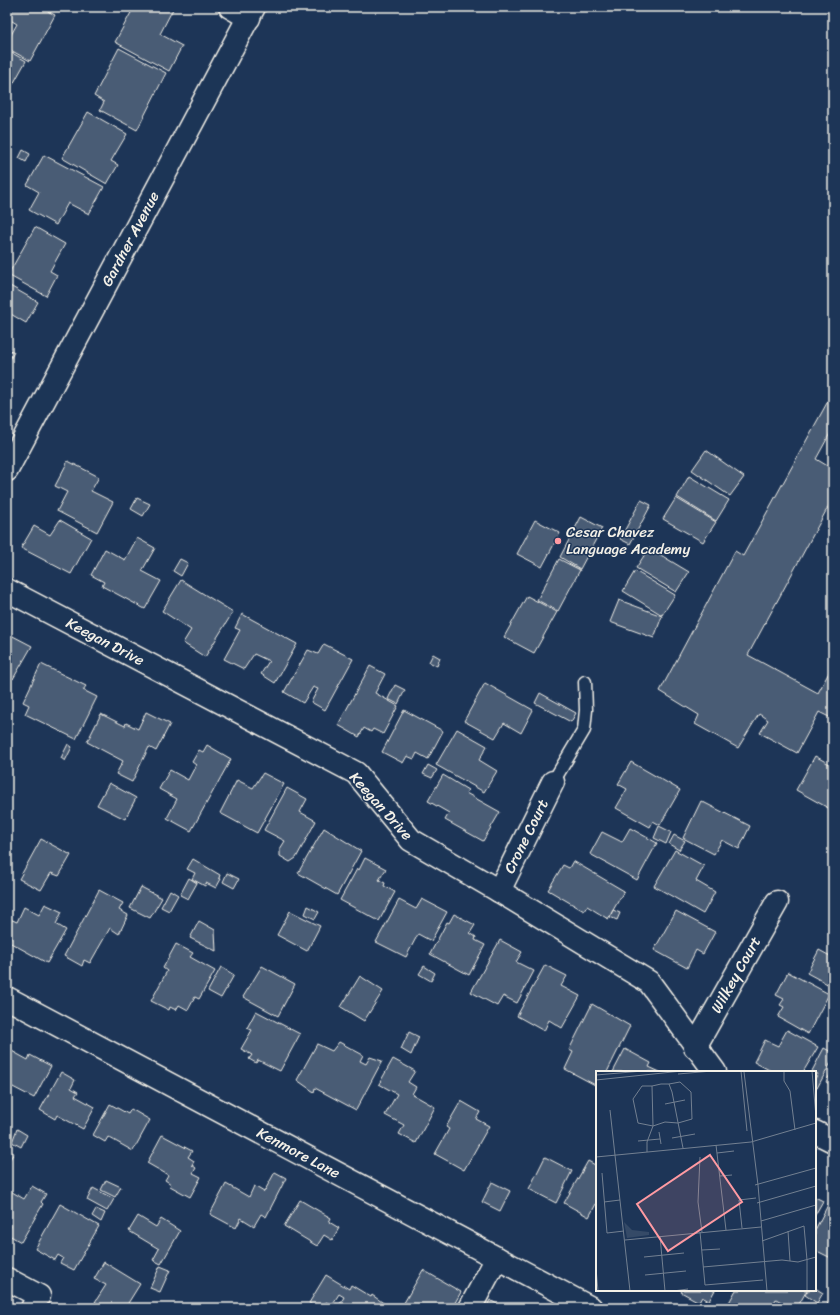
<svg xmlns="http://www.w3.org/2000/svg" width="840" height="1315" font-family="Sriracha,sans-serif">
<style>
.building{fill:#485b74;stroke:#f4f1e8}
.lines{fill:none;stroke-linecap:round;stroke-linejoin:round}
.service-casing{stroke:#f4f1e8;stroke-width:15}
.minor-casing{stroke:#f4f1e8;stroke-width:25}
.service{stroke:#1d3557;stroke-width:12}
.minor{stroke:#1d3557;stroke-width:22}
.poi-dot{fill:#ff9aa2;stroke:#1d3557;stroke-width:1.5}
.labels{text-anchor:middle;stroke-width:3;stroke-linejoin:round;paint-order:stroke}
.street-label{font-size:15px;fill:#f4f1e8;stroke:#1d3557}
.poi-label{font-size:15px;fill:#f4f1e8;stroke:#1d3557;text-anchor:start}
.inset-road{fill:none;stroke:#738091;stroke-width:1}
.view{fill:#ff9aa2;fill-opacity:0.15;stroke:#ff9aa2;stroke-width:2}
.inset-edge{fill:none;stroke:#f4f1e8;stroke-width:2}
</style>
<rect width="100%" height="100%" fill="#1d3557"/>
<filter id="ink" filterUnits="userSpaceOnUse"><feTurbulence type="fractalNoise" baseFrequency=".025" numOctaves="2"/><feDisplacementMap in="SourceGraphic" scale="8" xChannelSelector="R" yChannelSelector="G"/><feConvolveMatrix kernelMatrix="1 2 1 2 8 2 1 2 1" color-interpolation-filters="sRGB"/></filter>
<g filter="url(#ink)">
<!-- building -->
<g class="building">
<polygon points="7,7 40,7 55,15 30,61 7,48 7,42 17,24 7,18"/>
<polygon points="134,7 168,7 173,9 160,34 182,46 169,71 115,42"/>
<polygon points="119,48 166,73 137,130 100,110 104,102 94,96"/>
<polygon points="7,50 26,61 7,95"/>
<polygon points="88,112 127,134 111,161 118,165 107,184 62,158"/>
<polygon points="23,150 30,154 26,162 19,158"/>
<polygon points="44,155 104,187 89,214 68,203 56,225 29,210 39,192 27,185"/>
<polygon points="35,227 65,244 50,271 57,275 46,296 8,275"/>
<polygon points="10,286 38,302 26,323 9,313 7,317 7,292"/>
<polygon points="7,348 14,352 7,365"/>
<polygon points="833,392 833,428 816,459 831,468 833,465 833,498 748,655 818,693 833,665 833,719 819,712 797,753 760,733 768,720 759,714 738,748 695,724 699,715 660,691 735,551 743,556"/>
<polygon points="706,450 744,477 730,496 692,470"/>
<polygon points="68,461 99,477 91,491 113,502 97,532 57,511 67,492 55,486"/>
<polygon points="689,476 729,500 716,521 677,497"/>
<polygon points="137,498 150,504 143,516 131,509"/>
<polygon points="676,498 716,522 703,542 663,519"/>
<polygon points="641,500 651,505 630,544 620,539"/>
<polygon points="581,517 602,528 580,569 560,557"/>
<polygon points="60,520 91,538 71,574 21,548 34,526 50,535"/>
<polygon points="535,520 560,533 542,567 517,554"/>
<polygon points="137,538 155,548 142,571 161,581 145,609 102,586 104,582 91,575 105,549 125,560"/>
<polygon points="649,548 689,572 676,592 636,568"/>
<polygon points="180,559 188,563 181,576 173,571"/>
<polygon points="559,559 580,570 558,611 537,600"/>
<polygon points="635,571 675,595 662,615 623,591"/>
<polygon points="181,580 233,612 205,657 183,643 191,630 162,611"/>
<polygon points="527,596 557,612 534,653 504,637"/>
<polygon points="619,600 662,616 654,638 610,622"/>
<polygon points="242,614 297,644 275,683 261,674 269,661 254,654 244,669 224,659 240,630 235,628"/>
<polygon points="7,633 32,646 13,679 7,676"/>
<polygon points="324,644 353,659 325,710 311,702 318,689 313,687 303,703 284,692 308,650 318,654"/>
<polygon points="433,654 440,658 437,666 429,662"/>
<polygon points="41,664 86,686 83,690 97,697 76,739 25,714 29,705 23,702"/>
<polygon points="370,666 385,674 375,693 398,706 383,734 373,729 371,732 364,728 359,737 338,725"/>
<polygon points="485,683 533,710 521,733 504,723 495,738 464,721"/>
<polygon points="395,685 405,690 398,704 388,699"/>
<polygon points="540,693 576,713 571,722 535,703"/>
<polygon points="404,710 443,731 428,759 417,753 414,759 407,756 403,763 382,752"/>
<polygon points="146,712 170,724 156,751 149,747 132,782 116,774 123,761 87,742 101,714 125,726 126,723 138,729"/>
<polygon points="457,729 487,746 479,760 497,771 484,792 436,765"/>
<polygon points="68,744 72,747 65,761 61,758"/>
<polygon points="207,745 231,759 191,831 167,818 177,799 159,789 170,770 188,780 196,765 192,762 199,750 203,752"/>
<polygon points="815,756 833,766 833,803 830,809 796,790"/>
<polygon points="631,762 680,790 660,825 653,821 650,827 616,808 627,789 618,784"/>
<polygon points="428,765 437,770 432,778 423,774"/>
<polygon points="263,773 284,784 257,833 220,813 237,780 253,788"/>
<polygon points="443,775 468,790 466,793 500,812 483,841 445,820 449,813 428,801"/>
<polygon points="109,783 136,798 125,819 97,805"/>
<polygon points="287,788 307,799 300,812 316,821 296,858 290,862 280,856 280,849 285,841 264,830"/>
<polygon points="701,801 750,826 739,849 722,840 714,854 683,838"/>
<polygon points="659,826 671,832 666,844 654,838"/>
<polygon points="324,828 361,851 337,895 298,873"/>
<polygon points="630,828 657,843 637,880 590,854 602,832 622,842"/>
<polygon points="674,835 685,841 679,850 669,844"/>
<polygon points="41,839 71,855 59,876 51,873 41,890 19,879"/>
<polygon points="675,850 704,866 696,881 715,892 703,914 654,886"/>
<polygon points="365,858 386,869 379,880 385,883 384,886 395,892 379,921 340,900 357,869 359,870"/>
<polygon points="193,859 220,875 219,878 221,879 216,888 206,883 205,886 192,879 195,873 187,869"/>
<polygon points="573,861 624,891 608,919 587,906 584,911 548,890 563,865 569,868"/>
<polygon points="227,873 239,879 234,888 223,882"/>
<polygon points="189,878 197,883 188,899 180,895"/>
<polygon points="141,887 162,898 150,918 130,908"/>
<polygon points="99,890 123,903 119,910 128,915 119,934 110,928 90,963 84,960 82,966 64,956"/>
<polygon points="170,890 178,895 169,911 161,907"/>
<polygon points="422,899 447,912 431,941 418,934 406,957 376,942 399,900 416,909"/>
<polygon points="45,904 62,912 56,924 66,930 47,963 9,942 11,938 7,935 7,925 10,919 17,922 24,907 39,915"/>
<polygon points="308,906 319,912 315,919 305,914"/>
<polygon points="613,910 620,913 617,920 610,917"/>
<polygon points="290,911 320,926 307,951 277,935"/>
<polygon points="676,911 715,932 703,954 696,950 687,968 654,950"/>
<polygon points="454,914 475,925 470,933 476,937 475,940 485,945 469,975 430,954 447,922 449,923"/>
<polygon points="199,921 215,930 216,951 190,938"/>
<polygon points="500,940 522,952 516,962 534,971 517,1003 503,996 497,1006 471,992"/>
<polygon points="176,944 193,953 190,957 215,971 199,999 195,997 188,1010 179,1005 176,1010 170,1007 169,1010 151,1001 167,971 163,968"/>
<polygon points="819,950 832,957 833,956 833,987 807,973"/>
<polygon points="545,965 567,976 561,986 580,996 562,1028 549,1020 544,1031 517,1016"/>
<polygon points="262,966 295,984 278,1016 243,997"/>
<polygon points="424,966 435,973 431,981 419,974"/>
<polygon points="221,967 234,975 221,998 208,991"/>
<polygon points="788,972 829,994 808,1034 778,1017 784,1007 780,1005 784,999 776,995"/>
<polygon points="360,976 383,991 364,1021 341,1007"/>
<polygon points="592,1004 630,1026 607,1072 597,1072 597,1086 565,1069 573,1052 569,1050"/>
<polygon points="256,1011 300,1034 280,1071 258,1060 256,1063 249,1059 252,1055 241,1049 252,1030 247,1028"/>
<polygon points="787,1030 818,1047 803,1072 773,1072 754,1062 765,1040 778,1046"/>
<polygon points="409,1032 419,1037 411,1055 401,1049"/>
<polygon points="339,1042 363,1055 360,1061 366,1064 370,1057 382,1061 356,1110 315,1088 314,1092 297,1080 317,1044 332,1051"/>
<polygon points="824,1048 833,1053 833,1059 817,1088 815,1086 815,1079 818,1074 812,1071"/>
<polygon points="625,1049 651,1063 649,1067 660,1072 613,1072"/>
<polygon points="10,1050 28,1060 30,1055 51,1066 34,1098 9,1085 7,1088 7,1054"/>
<polygon points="393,1059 415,1071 408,1082 416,1087 412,1094 435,1107 416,1143 399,1134 404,1125 385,1115 397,1094 379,1084"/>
<polygon points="833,1069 833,1086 826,1082"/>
<polygon points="61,1072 75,1080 71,1088 78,1092 75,1096 95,1107 83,1129 57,1115 55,1119 40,1110"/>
<polygon points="461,1101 480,1112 476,1119 489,1126 464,1170 435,1154 449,1129 446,1127"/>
<polygon points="110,1104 128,1114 131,1109 150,1120 133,1151 108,1137 105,1142 93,1135"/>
<polygon points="17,1129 27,1135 21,1147 12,1142"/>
<polygon points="162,1135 192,1151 188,1157 194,1161 192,1165 196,1168 193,1173 201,1177 190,1197 170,1186 171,1184 165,1180 168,1175 147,1163"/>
<polygon points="7,1150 14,1153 8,1162 7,1161"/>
<polygon points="545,1157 572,1171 556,1203 529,1189"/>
<polygon points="588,1161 597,1166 597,1202 589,1217 564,1203"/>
<polygon points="275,1172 286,1178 266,1217 261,1214 254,1226 241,1218 236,1228 210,1214 226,1184 249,1197 254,1186 264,1192"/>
<polygon points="106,1180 121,1187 115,1197 101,1190"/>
<polygon points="492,1182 510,1191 500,1211 482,1202"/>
<polygon points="32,1186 46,1194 41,1202 43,1204 21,1242 7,1234 11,1226 7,1223 7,1189 24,1199"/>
<polygon points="93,1188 114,1199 107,1211 87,1200"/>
<polygon points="815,1197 823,1201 815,1215"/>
<polygon points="300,1200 331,1218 329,1222 339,1228 332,1240 324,1235 317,1246 284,1226"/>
<polygon points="829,1203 833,1205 833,1259 815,1250 815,1230"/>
<polygon points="60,1204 99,1226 74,1270 60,1263 63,1258 58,1255 55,1260 35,1249"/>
<polygon points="96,1209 105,1213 101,1222 92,1216"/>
<polygon points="138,1216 156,1227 161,1219 180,1231 161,1264 153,1260 159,1249 129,1231"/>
<polygon points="104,1262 140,1284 125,1308 105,1308 95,1302 106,1285 94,1279"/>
<polygon points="160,1266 170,1270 160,1292 150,1288"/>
<polygon points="423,1270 461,1292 452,1308 401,1308"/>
<polygon points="326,1275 349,1289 351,1285 371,1297 372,1295 389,1307 342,1308 339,1306 344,1297 339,1294 332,1305 326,1302 323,1308 317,1308 309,1303"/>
<polygon points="815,1288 823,1293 817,1303 805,1295 808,1290 815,1290"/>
<polygon points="682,1290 715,1290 709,1301 702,1297 699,1302 681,1292"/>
<polygon points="736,1290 807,1290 797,1308 792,1308 776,1299 771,1308 726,1308"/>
<polygon points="833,1294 833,1308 825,1308"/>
<polygon points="490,1300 504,1308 486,1308"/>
</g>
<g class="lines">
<!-- service casing -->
<g class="service-casing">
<polyline id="service" points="553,782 584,730 586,710 585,682"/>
</g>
<!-- minor casing -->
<g class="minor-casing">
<g id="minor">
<polyline points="230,7 249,18"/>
<path id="s1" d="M7,470L254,7"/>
<path id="s2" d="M7,590L356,773L411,840L499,891L649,982L715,1072"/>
<path id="s3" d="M499,891L553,782"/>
<path id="s4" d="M7,998L591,1308"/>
<path id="s5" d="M695,1047L777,902"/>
<polyline points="815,1132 833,1141"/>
<polyline points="7,1279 39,1296 32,1308"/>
<polyline points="470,1308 497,1258"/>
</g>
</g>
<!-- service -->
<use href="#service" class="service"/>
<!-- minor -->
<use href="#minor" class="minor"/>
</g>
</g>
<!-- markers -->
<circle class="poi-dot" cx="558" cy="541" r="4"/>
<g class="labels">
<!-- street labels -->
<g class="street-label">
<text dy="5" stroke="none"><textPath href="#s1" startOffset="262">Gardner Avenue</textPath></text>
<text dy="5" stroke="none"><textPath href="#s2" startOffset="111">Keegan Drive</textPath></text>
<text transform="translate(381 806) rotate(48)" y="5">Keegan Drive</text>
<text dy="5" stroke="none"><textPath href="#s3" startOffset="61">Crone Court</textPath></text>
<text dy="5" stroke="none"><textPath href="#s5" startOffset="83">Wilkey Court</textPath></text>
<text dy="5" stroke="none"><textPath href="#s4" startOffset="330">Kenmore Lane</textPath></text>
</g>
<!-- poi labels -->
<g class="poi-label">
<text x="566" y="537">Cesar Chavez<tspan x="566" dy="17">Language Academy</tspan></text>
</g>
</g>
<!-- overview -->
<g transform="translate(596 1071)">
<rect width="220" height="220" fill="#1d3557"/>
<path d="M28,151L36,159L53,161V164L31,167Z" fill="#354a67"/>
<path class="inset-road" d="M145,0L151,60M188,0V10L194,20L199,59M216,0L220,46M148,1L162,114L171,220M82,3L116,0M0,4L47,0M0,9L86,0M56,15H46L37,28L42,52L57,55L69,51L82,52L96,48L95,21L84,11L73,13M69,33L89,29M14,39L34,220M63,61L65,73M76,67L99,63M42,70L64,68M120,74L130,159M51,81V71L57,55L56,15L65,13H73L76,21L87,77M121,82L138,80M0,86L155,71L220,52M104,86L102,131L106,161M6,102L11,162L28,160M124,105L136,104M159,114L220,97M8,131L24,129M161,132L220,115M165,150L220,134M146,157L143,129L160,127M192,160L194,190M104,161L109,214L167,209M64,165L69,220M29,169L165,156M166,170L208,155L211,189V220M106,179L124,178M48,186L88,182M107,196L186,189L202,191L220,186M0,197L2,220M49,204L90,200M77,220L92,218"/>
<path class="view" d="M114,84L146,131L72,180L41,133Z"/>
<rect width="220" height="220" class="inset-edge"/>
</g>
<!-- margin -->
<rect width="840" height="1315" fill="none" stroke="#1d3557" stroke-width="24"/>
<rect x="12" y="12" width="816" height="1291" fill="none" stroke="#f4f1e8" stroke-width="1.5" filter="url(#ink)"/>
</svg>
